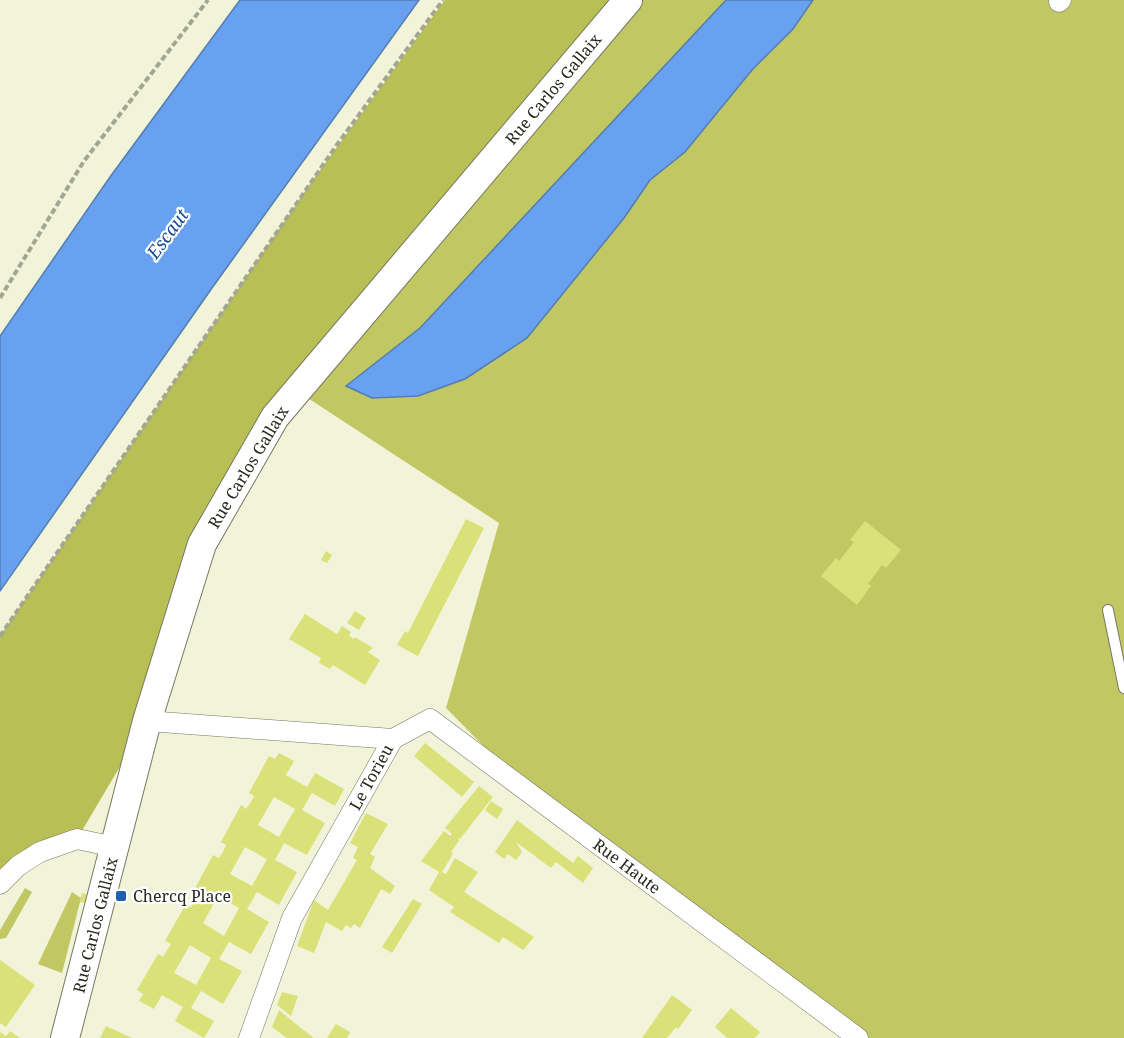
<svg xmlns="http://www.w3.org/2000/svg" width="1124" height="1038" font-family="'Noto Serif',serif">
<style>
.green{fill:#c1c763}
.forest{fill:#b8bf54}
.water{fill:#68a1ef;stroke:#547db0;stroke-width:1.5}
.building{fill:#dae178;fill-rule:evenodd}
.lines{fill:none;stroke-linecap:round;stroke-linejoin:round}
.service-casing{stroke:#767861;stroke-width:12}
.minor-casing{stroke:#767861;stroke-width:21}
.secondary-casing{stroke:#767861;stroke-width:30}
.path{stroke:#a3a691;stroke-width:4;stroke-dasharray:6 3;stroke-linecap:butt}
.service{stroke:#fff;stroke-width:10}
.minor{stroke:#fff;stroke-width:20}
.secondary{stroke:#fff;stroke-width:28}
.poi-dot{fill:#2160b1;stroke:#fff;stroke-width:2}
.labels{text-anchor:middle;stroke-width:4.5;stroke-linejoin:round;paint-order:stroke}
.street-label{font-size:16px;fill:#27281e;stroke:#fff}
.poi-label{font-size:16px;fill:#27281e;stroke:#fff;text-anchor:start}
.water-label{font-size:18px;font-style:italic;fill:#154c91;stroke:#fff}
</style>
<rect width="100%" height="100%" fill="#f1f4d9"/>
<!-- green -->
<g class="green">
<polygon points="629,0 1124,0 1124,1038 858,1038 533,796 446,708 499,523 297,391"/>
<polygon points="25,888 32,892 6,938 0,939 0,930"/>
<polygon points="72,892 81,898 62,973 38,964"/>
</g>
<!-- forest -->
<polygon class="forest" points="445,0 628,0 275,417 202,544 147,721 77,839 0,885 0,636 312,181"/>
<!-- water -->
<g class="water">
<polygon points="240,0 419,0 212,288 0,591 0,336 110,177"/>
<polygon points="726,0 813,0 793,29 752,70 685,152 650,180 624,218 527,338 465,379 418,396 372,398 346,386 420,328"/>
</g>
<!-- building -->
<g class="building">
<polygon points="466,519 484,528 418,656 397,645 405,631 408,633"/>
<polygon points="865,521 901,550 886,568 882,565 868,584 871,586 857,605 821,576 836,558 839,561 854,542 850,540"/>
<polygon points="326,551 332,555 327,563 321,560"/>
<polygon points="355,611 366,618 359,630 347,623"/>
<polygon points="305,614 337,634 342,626 351,632 349,636 354,639 355,637 373,648 368,652 380,660 365,685 333,665 330,669 319,663 321,658 289,639"/>
<polygon points="425,743 474,782 462,797 414,756"/>
<path d="M279,753L294,761L286,775L307,787L315,773L344,789L335,806L312,793L302,810L325,823L307,855L284,843L275,860L297,872L279,905L257,892L247,909L269,922L251,954L229,942L219,959L242,971L223,1004L201,991L191,1008L214,1021L204,1038L175,1021L183,1007L162,995L154,1009L139,1001L143,994L137,990L158,954L163,957L171,944L165,941L186,904L191,907L195,901L198,895L193,892L213,855L219,858L223,852L226,845L221,842L241,805L246,809L251,802L254,796L249,793L269,756L275,759ZM274,797L295,809L279,837L258,825ZM245,847L267,859L252,886L230,874ZM218,896L239,908L224,936L203,923ZM190,945L211,958L196,985L174,973Z"/>
<polygon points="479,786 493,797 460,839 458,838 459,841 451,852 453,854 442,872 446,874 455,858 478,872 464,892 534,937 523,950 503,937 499,943 450,912 454,907 429,890 439,872 421,861 444,831 450,836 452,834 445,828"/>
<polygon points="491,801 503,809 497,819 485,810"/>
<polygon points="366,813 388,824 370,854 375,857 370,868 395,886 390,894 381,889 360,928 354,924 351,928 346,925 342,931 326,922 314,953 297,946 314,900 328,910 357,860 353,858 358,847 350,843"/>
<polygon points="517,820 573,863 578,856 593,868 583,883 556,862 551,868 516,842 522,852 516,860 508,854 504,859 495,852"/>
<polygon points="82,893 87,894 85,903 80,902"/>
<polygon points="413,899 422,904 392,953 382,947"/>
<polygon points="0,960 35,985 6,1027 0,1023"/>
<polygon points="282,992 298,996 291,1016 277,1005"/>
<polygon points="672,995 692,1010 678,1029 676,1027 667,1038 642,1038"/>
<polygon points="731,1008 760,1032 755,1038 727,1038 715,1027"/>
<polygon points="279,1010 302,1029 314,1038 287,1038 272,1027"/>
<polygon points="336,1024 350,1032 347,1038 327,1038"/>
<polygon points="106,1026 132,1038 100,1038"/>
<polygon points="10,1031 20,1038 0,1038 0,1032 6,1036"/>
</g>
<g class="lines">
<!-- service casing -->
<g class="service-casing">
<polyline id="service" points="1108,610 1124,688"/>
</g>
<!-- minor casing -->
<g class="minor-casing">
<g id="minor">
<polyline points="1059,2 1061,0"/>
<polyline points="147,721 393,739"/>
<polyline points="393,739 430,719 858,1038"/>
<polyline points="0,884 18,866 40,852 77,839 115,847"/>
<polyline points="249,1038 292,918 393,739"/>
</g>
</g>
<!-- secondary casing -->
<g class="secondary-casing">
<polyline id="secondary" points="65,1038 147,721 202,544 275,417 628,0"/>
</g>
<!-- path -->
<g class="path">
<polyline points="0,298 84,161 208,0"/>
<polyline points="0,636 336,146 443,0"/>
</g>
<!-- service -->
<use href="#service" class="service"/>
<!-- minor -->
<use href="#minor" class="minor"/>
<!-- secondary -->
<use href="#secondary" class="secondary"/>
</g>
<!-- markers -->
<rect class="poi-dot" x="115" y="890" width="12" height="12" rx="3"/>
<g class="labels">
<!-- street labels -->
<g class="street-label">
<text transform="translate(553 89) rotate(-50)" y="6">Rue Carlos Gallaix</text>
<text transform="translate(248 467) rotate(-59)" y="6">Rue Carlos Gallaix</text>
<text transform="translate(371 777) rotate(-61)" y="6">Le Torieu</text>
<text transform="translate(627 866) rotate(37)" y="6">Rue Haute</text>
<text transform="translate(95 925) rotate(-76)" y="6">Rue Carlos Gallaix</text>
</g>
<!-- poi labels -->
<g class="poi-label">
<text x="133" y="902">Chercq Place</text>
</g>
<!-- water labels -->
<g class="water-label">
<text transform="translate(168 234) rotate(-54)" y="6">Escaut</text>
</g>
</g>
</svg>
